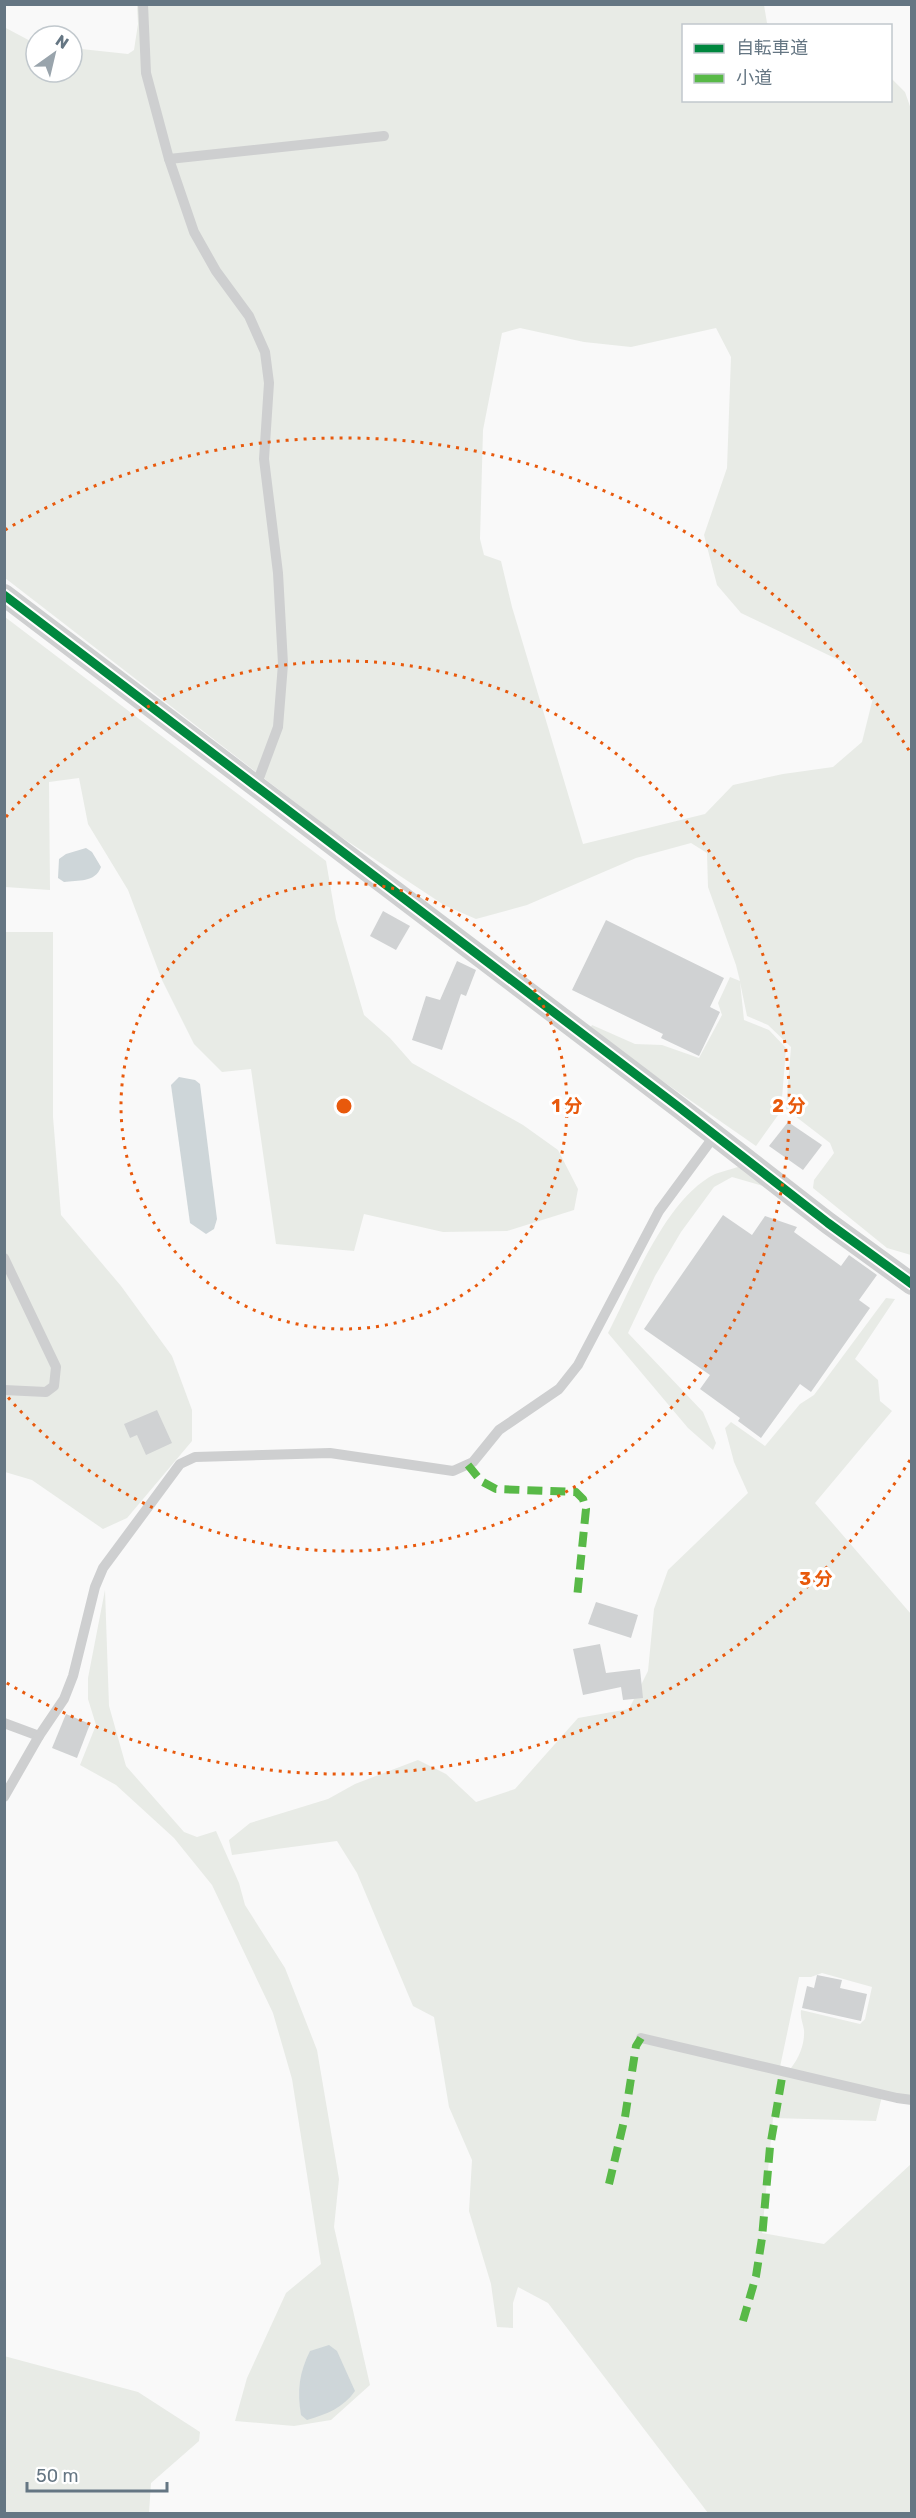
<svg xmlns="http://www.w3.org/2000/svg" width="916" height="2518" font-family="Rubik,'Noto Sans JP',sans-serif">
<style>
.green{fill:#e8ebe6;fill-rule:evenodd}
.water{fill:#ced6d9}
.building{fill:#d0d2d3}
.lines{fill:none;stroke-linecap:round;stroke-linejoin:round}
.service{stroke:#cecfd0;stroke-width:10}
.minor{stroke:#cecfd0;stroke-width:22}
.quiet{stroke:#58b947;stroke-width:8;stroke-dasharray:15 8;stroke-linecap:butt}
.cycleway-casing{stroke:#fff;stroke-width:13}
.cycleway{stroke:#00873e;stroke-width:9}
.ring{fill:none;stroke:#e8590c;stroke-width:3;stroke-dasharray:3 6}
.centre{fill:#e8590c;stroke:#fff;stroke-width:3}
.ring-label{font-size:18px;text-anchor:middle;font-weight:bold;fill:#e8590c;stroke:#fff;stroke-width:6;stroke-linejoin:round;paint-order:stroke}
</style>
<rect width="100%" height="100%" fill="#f9f9f9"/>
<!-- green -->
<g class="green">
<path d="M137,5H764L767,23L770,25L684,26V100H890L891,78L905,92L912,112L911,1255L887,1248L813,1188L814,1180L834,1153L830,1143L786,1109L791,1047L768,1025L747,1016L740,982L744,1020L769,1030L786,1048L781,1111L756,1146L589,1030L592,1025L635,1044L662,1045L699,1058L722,1015L718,1003L730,977L740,981L736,965L708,887L707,853L691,843L636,858L527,905L476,919L444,905L335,833L5,578L4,27L36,44V72H72V48L128,54L134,50L138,24ZM520,328L584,342L631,347L716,328L731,357L727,468L704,535L717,585L741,613L849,665L873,698L862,742L833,767L783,774L733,785L705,814L583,844L512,607L501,561L484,555L480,539L483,430L502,333Z"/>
<polygon points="5,617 326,861 336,919 364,1015 390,1038 412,1063 523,1125 558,1150 578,1189 574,1210 507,1231 443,1232 364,1214 354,1251 276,1244 251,1069 222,1072 194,1044 162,980 128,890 88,824 79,778 49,782 50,890 5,887"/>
<polygon points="4,932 53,932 53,1117 61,1215 121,1286 172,1356 192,1410 192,1441 127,1518 103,1529 32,1480 5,1472"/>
<path d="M741,1166L770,1188L732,1177L714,1187L681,1232L655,1276L628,1333L703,1412L716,1443L713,1450L688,1428L608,1333C633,1285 665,1199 715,1174C723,1171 733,1169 741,1166Z"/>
<path d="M886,1298L895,1299L855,1359L878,1380L880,1401L892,1411L815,1503L911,1614V2096L883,2092L876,2121L773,2118L762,2233L824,2244L911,2164V2513H708L548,2303L518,2287L513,2303V2328L497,2327L491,2284L469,2211L472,2160L449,2107L434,2017L413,2006L357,1873L337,1841L232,1855L229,1840L250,1823L328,1799L355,1784L418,1760L446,1774L476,1802L515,1789L578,1718L629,1709L648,1671L654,1609L668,1570L748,1493L734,1462L725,1428L731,1422L765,1446L800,1404L814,1395ZM822,1973L872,1987L865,2019L860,2024L801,2010C800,2018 803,2023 804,2030C805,2044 799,2058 791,2068L780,2067L799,1977H811Z"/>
<polygon points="105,1590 109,1706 126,1766 184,1832 197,1837 216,1831 239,1883 245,1905 285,1968 317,2050 339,2179 334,2227 370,2385 331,2420 294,2426 235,2421 247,2378 286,2293 321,2264 292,2079 273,2013 212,1885 174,1838 116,1785 80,1765 96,1725 88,1699 88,1678"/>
<polygon points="4,2356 138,2392 200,2432 199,2441 151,2483 149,2513 5,2513"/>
</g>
<!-- water -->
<g class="water">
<path d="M86,848L92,852L101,867C95,883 78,880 64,882L58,878L59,859L66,854Z"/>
<polygon points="179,1077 195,1080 200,1084 217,1219 214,1229 206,1234 190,1223 171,1085"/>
<path d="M329,2345L337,2351L355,2391C343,2408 327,2414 307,2420L301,2415C297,2391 299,2373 310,2351Z"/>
</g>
<!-- building -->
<g class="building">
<polygon points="383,911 410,926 396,950 370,936"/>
<polygon points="606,920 724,978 710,1007 720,1012 699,1056 661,1038 663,1034 572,990"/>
<polygon points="457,961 476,970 466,996 461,994 442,1050 412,1040 426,996 440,1000"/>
<polygon points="788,1122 822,1145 803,1170 769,1146"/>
<polygon points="723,1215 752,1235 765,1216 797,1227 794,1232 841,1266 849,1255 877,1275 859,1300 870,1308 811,1392 800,1384 761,1438 738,1421 740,1418 700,1389 710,1375 644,1329"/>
<polygon points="157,1410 172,1443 146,1455 137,1435 130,1438 124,1424"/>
<polygon points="596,1602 638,1615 631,1638 588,1624"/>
<polygon points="600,1644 606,1673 640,1669 643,1698 623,1700 621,1687 583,1695 573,1649"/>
<polygon points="66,1714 90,1724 77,1758 52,1748"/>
<polygon points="817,1975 842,1980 840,1988 867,1994 861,2021 802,2008 807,1986 814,1988"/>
</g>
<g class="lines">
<!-- service -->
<g class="service">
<polyline points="143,4 146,73 169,159 194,232 216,271 249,316 265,352 269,383 264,459 278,573 283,664 278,727 256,786"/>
<polyline points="169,159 384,136"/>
<polyline points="4,1258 56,1367 54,1386 46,1392 4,1390"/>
<polyline points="4,1723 39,1736"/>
<polyline points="4,1797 39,1736 64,1699 73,1676 95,1587 103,1568 180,1464 195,1457 330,1453 453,1471 473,1462 499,1430 559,1389 578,1365 659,1211 715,1135"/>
<polyline points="641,2038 897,2098 912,2100"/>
</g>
<!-- minor -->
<polyline class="minor" points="4,595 680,1108 828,1223 912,1284"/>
<!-- quiet -->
<g class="quiet">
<polyline points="468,1465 481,1481 496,1489 576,1492 583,1499 586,1509 577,1598"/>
<polyline points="609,2184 625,2117 636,2046 641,2038"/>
<polyline points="743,2321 756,2276 762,2238 770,2147 783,2072"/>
</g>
<!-- cycleway casing -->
<g class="cycleway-casing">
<polyline id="cycleway" points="4,595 680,1108 828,1223 912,1284"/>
</g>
<!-- cycleway -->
<use href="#cycleway" class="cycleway"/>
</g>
<!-- distance rings -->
<g class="ring">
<circle cx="344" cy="1106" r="223"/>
<path d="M6 817A445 445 0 1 1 6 1395"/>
<path d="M910 1460A668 668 0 0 1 5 1682M5 530A668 668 0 0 1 910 752"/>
</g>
<circle cx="344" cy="1106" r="9" class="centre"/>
<g class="ring-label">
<text x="567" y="1112">1 分</text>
<text x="789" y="1112">2 分</text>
<text x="816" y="1585">3 分</text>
</g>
<!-- border -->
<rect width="916" height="2518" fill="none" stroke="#657683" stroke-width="12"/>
<!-- legend -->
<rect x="682" y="24" width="210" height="78" fill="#ffffff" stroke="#c1c8cd" stroke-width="1.5"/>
<rect x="694" y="44" width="30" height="9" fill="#00873e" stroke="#c1c8cd" stroke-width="1.5"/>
<text x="736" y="54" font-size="18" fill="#657683">自転車道</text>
<rect x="694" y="74" width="30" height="9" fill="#58b947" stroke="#c1c8cd" stroke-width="1.5"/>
<text x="736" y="84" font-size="18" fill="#657683">小道</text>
<!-- north arrow -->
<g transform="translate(54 54) rotate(34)"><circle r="28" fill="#ffffff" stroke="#c1c8cd" stroke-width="1.5"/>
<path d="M0-4.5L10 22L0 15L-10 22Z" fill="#99a4ac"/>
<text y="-9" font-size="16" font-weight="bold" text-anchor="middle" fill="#657683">N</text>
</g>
<!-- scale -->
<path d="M27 2482v9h140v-9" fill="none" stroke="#657683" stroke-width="3"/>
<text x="36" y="2482" font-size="18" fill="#657683" stroke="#ffffff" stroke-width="4.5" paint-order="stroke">50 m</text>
</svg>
